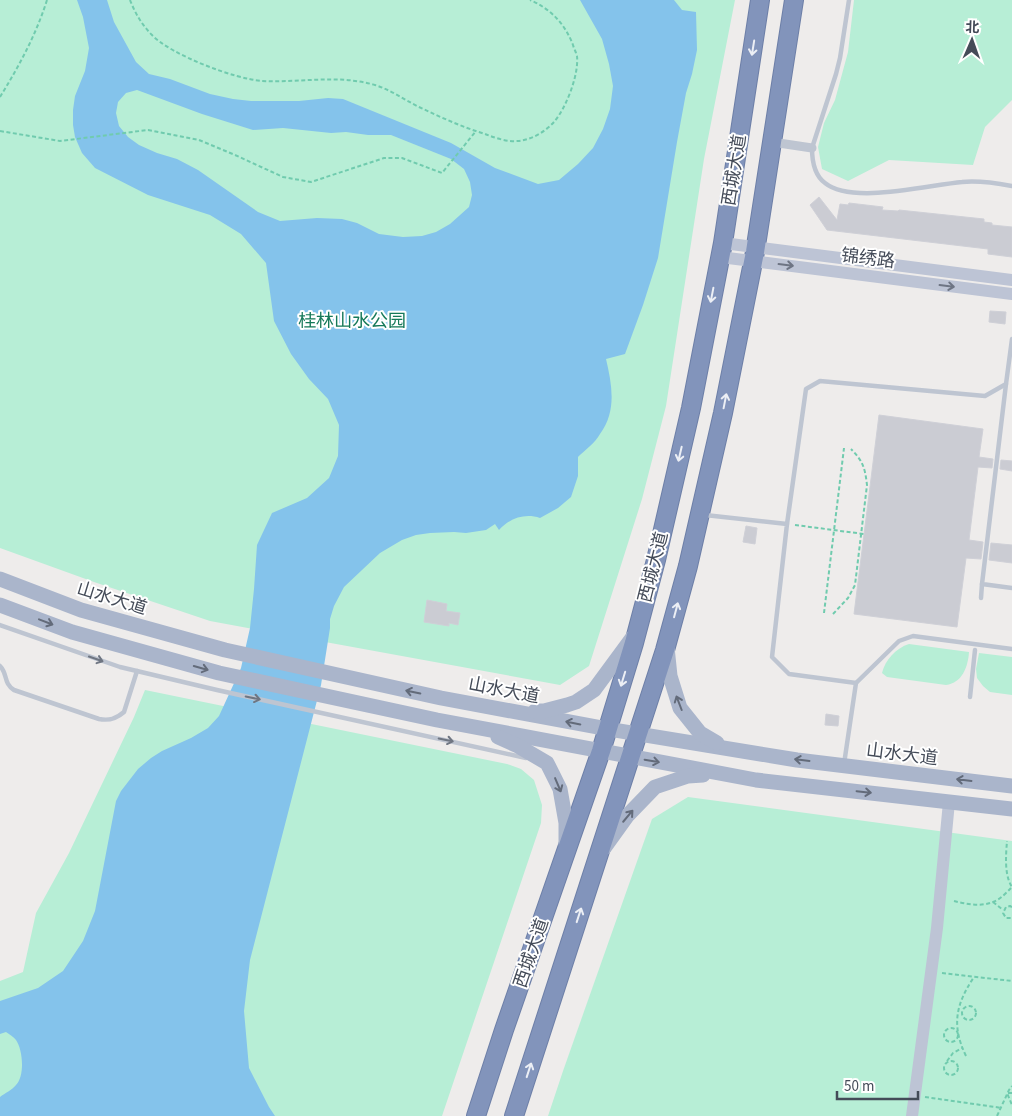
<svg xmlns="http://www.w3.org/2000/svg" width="1012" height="1116" font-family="'Source Sans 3','Noto Sans SC',sans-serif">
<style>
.green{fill:#b7eed6}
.water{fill:#84c3eb;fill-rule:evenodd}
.building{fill:#cbccd3;stroke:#cfd0d7}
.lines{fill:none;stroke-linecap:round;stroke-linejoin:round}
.highway-casing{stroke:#6d7fa7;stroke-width:20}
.path{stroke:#70cbae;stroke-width:2;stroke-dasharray:4 2.5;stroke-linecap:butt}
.lane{stroke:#bec5d1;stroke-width:4.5}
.street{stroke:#bec5d1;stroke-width:9}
.secondary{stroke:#bdc4d5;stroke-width:12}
.primary{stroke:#aab5cb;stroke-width:15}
.highway{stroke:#8294bb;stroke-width:18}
.lane-bridge{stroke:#bec5d1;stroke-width:4.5}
.oneway{stroke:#eceff5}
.oneway2{stroke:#6e7584}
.oneway3{stroke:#636b7a}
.oneway4{stroke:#6f7682}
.labels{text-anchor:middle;stroke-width:4;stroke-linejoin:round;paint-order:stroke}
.street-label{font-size:18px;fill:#444b58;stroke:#fff}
.park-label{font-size:18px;fill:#167959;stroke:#fff}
</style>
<rect width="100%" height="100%" fill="#eeeceb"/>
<!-- green -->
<g class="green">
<polygon points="0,0 735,0 704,159 666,406 642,499 589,666 560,685 210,621 94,582 0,548"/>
<polygon points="854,0 1012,0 1012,100 985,127 973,165 889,160 848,181 822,169 818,147 824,123 835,100 848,52"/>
<path d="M909,644L969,652C968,667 962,683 946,685L887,677L882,673C885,660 896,648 909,644Z"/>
<polygon points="979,653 1012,657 1012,695 990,692 983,686 977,678 976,669"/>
<polygon points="145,690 507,764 521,769 534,780 542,805 541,823 442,1116 0,1116 0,981 23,972 36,913 69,853 134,717"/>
<polygon points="688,797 1012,841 1012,1116 548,1116 563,1071 652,819"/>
</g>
<!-- water -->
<path class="water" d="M77,0H107L114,22L136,62L149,74L170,79L210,94L233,99L251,101H299L328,98L343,99L451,143L495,168L538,184L559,180L578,164L593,148L603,129L610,109L613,86L609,64L602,39L580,0H674L682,10L696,12L697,50L692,74L686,93L677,142L658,258L643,305L625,354L606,359C612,385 617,411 600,434C595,443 585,450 578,457V476L571,497L558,508L540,518C525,513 510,518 499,530L495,524L486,530L466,533L454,532L430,533L416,535L402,540L380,553L344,587L334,606L330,619V628L321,685L250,960L244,1011L249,1068L269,1107L275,1116H0V1097C5,1093 12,1090 16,1085C25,1076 23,1050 16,1040C14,1037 10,1035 6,1032L0,1034V1001L38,988L63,971L83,941L95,911L116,801L121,791L138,769L151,758L162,751L191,738L208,728L219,716L241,668L250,628L254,589L257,545L272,513L307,498L329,478L338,456L339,425L328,399L309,379L291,354L274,321L266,263L241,234L210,215L148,195L95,168L82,153L75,137L73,125V110L75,96L85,71L89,48L83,17ZM137,90L202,114L253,130L283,128L331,133L346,132L368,135H391L451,159L464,169L470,182L472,195L469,207L450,224L436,232L422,236L403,237L379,234L357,223L342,219L317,218L280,221L258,212L198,170L177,159L157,153L139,145L128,137L119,126L116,113L118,102L126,93Z"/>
<!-- building -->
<g class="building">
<polygon points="819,197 837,220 840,204 848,205 849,203 883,207 882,210 898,211 899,210 984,219 984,222 992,223 992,225 1012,227 1012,257 988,254 988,249 827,230 810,205"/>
<polygon points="990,311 1006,312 1005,324 989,322"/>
<polygon points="879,415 983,429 979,457 993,459 992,468 978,467 969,540 983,542 981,559 966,558 957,627 854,614"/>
<polygon points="1001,460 1012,461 1012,471 1000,469"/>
<polygon points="746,526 757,528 755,544 743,542"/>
<polygon points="991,543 1012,545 1012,563 989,560"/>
<polygon points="427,600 447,604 446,611 460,613 458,625 449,623 449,626 424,622"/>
<polygon points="826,714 839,716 838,726 825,725"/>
</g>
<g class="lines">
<!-- highway casing -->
<g class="highway-casing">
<g id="highway">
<polyline points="476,1116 504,1030 601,751 634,643 656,560 691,408 723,243 760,0"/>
<polyline points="514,1116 665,650 688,566 723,413 755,252 794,0"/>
</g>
</g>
<!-- path -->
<g class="path">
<path d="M130,0C135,13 142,25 152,35C171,55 235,79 262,81C301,83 337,74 375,85C391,90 403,99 419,107C440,117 462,127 485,134C495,138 507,142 518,141C531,140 545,132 554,122C566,108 579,75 577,56C576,52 574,49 573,45C565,24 551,9 530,0"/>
<path d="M0,97C19,66 36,35 47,0"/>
<polyline points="0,131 60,141 148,130 199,140 235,155 283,177 311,182 384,158 402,158 442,173 476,131"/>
<polyline points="795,525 864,534"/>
<polyline points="824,613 844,448"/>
<path d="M833,614L848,598L855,585L867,485C865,468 863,461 851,449"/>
<path d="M954,901C966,904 981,907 993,902C1001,899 1007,892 1012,887C1004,875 1006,854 1007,841"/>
<polyline points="993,902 1003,910"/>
<polyline points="1012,907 1010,906 1006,907 1003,913 1006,918 1012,918"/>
<polyline points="942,973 1012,981"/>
<circle cx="969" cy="1013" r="7"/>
<circle cx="951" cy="1035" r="7"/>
<path d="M966,1056C951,1025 956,1004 974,977"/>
<circle cx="951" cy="1068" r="7"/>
<polyline points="947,1061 953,1053 962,1048"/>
<polyline points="1012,1093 1007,1093 1012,1105"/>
<polyline points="925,1097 1002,1108"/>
<polyline points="997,1116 1009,1090 1012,1086"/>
</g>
<!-- lane -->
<g class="lane">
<path d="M849,0L840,58L836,74L812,148C812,161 814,175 825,183C852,205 928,185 962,182C979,180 996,183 1012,186"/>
<polyline points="1006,384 982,584 1012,588"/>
<polyline points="705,515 787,524 772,657 789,674 856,683 844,764"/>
<polyline points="787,524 806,389 820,381 985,396 1006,384 1012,339"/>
<polyline points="981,598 982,584"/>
<polyline points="0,625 120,667 217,690 526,758"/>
<path d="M0,666C8,674 3,683 14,690L99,719C109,721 116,719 124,712L137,671"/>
<polyline points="970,697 975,650"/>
</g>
<!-- street -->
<polyline class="street" points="772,142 812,148"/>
<!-- secondary -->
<g class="secondary">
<polyline points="723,243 1012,280"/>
<polyline points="720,257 1012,294"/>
<polyline points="912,1116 937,928 949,802"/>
</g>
<!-- primary -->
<g class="primary">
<polyline points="0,579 81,610 225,650 441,698 608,729 797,760 1012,786"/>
<polyline points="0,605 72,632 219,673 437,720 756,780 1012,809"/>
<polyline points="667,647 670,676 680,708 700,733 717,743"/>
<polyline points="535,711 544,711 567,705 576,702 594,690 633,637"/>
<polyline points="498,737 518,746 547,763 560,789 566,823 566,844"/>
<polyline points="604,848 627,816 655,787 688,776 703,775"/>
</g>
<!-- highway -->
<use href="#highway" class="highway"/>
<!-- lane-bridge -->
<polyline class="lane-bridge" points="856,683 899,641 913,636 1012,649"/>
</g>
<!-- one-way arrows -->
<defs><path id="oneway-shaft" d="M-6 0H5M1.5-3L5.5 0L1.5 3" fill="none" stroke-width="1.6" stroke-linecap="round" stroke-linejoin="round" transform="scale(1.25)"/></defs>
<g class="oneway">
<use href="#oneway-shaft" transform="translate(753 48) rotate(99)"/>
<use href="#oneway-shaft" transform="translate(712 295) rotate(101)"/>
<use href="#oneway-shaft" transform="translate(725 401) rotate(-79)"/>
<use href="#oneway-shaft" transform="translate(680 454) rotate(103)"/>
<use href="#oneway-shaft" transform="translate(676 610) rotate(-75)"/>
<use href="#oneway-shaft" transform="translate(623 679) rotate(107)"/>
<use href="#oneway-shaft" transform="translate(579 915) rotate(-72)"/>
<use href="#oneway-shaft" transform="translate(529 1070) rotate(-72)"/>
</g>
<g class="oneway2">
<use href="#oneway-shaft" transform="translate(786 265) rotate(7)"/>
<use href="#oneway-shaft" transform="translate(947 286) rotate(7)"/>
</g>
<g class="oneway3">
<use href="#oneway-shaft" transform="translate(46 622) rotate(21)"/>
<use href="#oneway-shaft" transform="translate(201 668) rotate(16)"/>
<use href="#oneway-shaft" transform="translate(413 692) rotate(-168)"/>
<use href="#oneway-shaft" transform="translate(679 703) rotate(-111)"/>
<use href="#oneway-shaft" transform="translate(573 723) rotate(-169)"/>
<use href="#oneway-shaft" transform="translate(802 760) rotate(-173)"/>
<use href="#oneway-shaft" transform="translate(652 761) rotate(10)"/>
<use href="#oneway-shaft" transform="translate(964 780) rotate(-173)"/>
<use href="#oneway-shaft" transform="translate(558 785) rotate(67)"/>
<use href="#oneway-shaft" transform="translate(864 792) rotate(6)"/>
<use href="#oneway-shaft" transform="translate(628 816) rotate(-50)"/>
</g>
<g class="oneway4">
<use href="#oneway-shaft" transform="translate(96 659) rotate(19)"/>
<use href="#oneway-shaft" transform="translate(253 698) rotate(12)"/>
<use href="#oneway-shaft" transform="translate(446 740) rotate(12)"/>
</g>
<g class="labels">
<!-- street labels -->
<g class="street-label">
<text transform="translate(734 170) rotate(-81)" y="6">西城大道</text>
<text transform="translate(868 258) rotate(7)" y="6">锦绣路</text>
<text transform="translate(653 567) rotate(-76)" y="6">西城大道</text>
<text transform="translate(112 598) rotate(17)" y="6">山水大道</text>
<text transform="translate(504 690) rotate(11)" y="6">山水大道</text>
<text transform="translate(902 754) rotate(7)" y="6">山水大道</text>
<text transform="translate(531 953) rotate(-71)" y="6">西城大道</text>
</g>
<!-- park labels -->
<g class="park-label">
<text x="352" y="327">桂林山水公园</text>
</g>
</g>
<!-- north arrow -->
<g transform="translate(972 40) rotate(2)" stroke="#ffffff" stroke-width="4" paint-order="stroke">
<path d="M0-4L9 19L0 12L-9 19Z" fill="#444b58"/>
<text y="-8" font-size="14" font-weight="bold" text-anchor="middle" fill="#444b58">北</text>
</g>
<!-- scale -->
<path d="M837 1091v8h81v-8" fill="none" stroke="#444b58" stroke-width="2.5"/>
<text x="844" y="1091" font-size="15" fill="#444b58" stroke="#ffffff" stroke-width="4" paint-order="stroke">50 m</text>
</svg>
